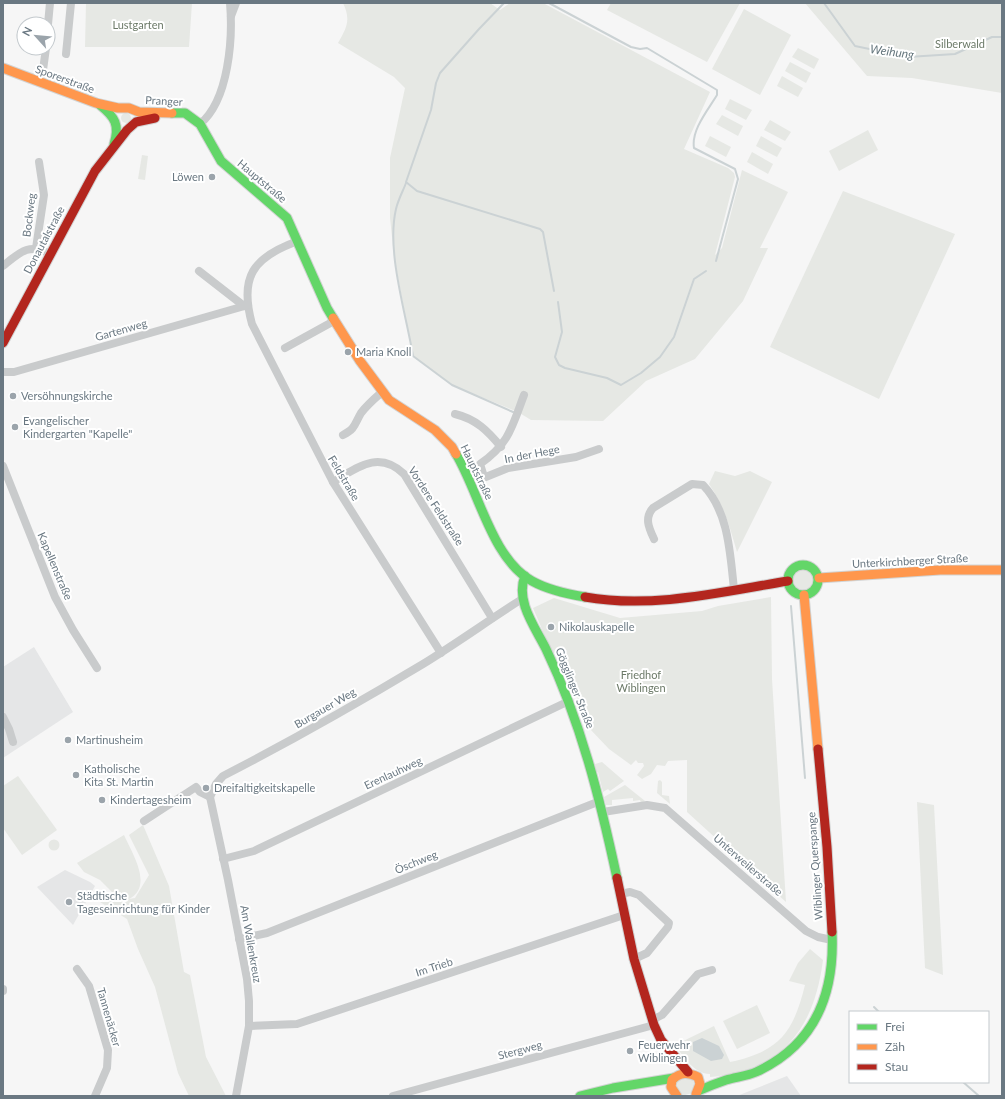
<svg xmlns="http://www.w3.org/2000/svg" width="1005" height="1099" font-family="Lato,sans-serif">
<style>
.built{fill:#e5e6e7}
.green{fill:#e6e8e4}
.water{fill:#cbd2d4}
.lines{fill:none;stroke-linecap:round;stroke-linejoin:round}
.stream{stroke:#cbd2d4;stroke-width:2}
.fast-casing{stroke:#d2d3d3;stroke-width:11}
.slow-casing{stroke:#d2d3d3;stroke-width:11}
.jam-casing{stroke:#d2d3d3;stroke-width:11}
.street{stroke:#c9cbcc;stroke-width:8}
.fast{stroke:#63d668;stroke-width:9}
.slow{stroke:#ff974d;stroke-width:9}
.jam{stroke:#b3261e;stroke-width:9}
.poi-dot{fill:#9ba4ab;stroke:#fff;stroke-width:1.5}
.labels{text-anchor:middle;stroke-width:4;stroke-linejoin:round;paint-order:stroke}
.park-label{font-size:11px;fill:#6c7a68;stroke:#fff}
.street-label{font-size:11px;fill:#6a7882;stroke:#fff}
.poi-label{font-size:11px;fill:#6a7882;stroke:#fff;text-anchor:start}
.water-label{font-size:12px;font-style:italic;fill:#66777e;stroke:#fff}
</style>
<rect width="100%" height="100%" fill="#f6f6f6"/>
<!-- built -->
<g class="built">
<polygon points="34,647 73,712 3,758 3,667"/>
<polygon points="65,870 90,882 95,886 73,925 37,887"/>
<polygon points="787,1076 801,1096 737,1096"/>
</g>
<!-- green -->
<g class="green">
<polygon points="86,3 192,3 189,47 85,47"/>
<path d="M343,3H490L500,10L510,3H543L710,92L684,149L728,168L734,173L735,177L715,255L722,248L742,170L788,192L760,248H768L743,301L695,359L646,381L603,421L531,420L518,412L454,386L413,356L394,256L390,218V158L405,88L394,77L338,43C347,27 351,20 343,3Z"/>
<polygon points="611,3 740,3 707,62 607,10"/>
<polygon points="805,3 1002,3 1002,93 912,78 867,76"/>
<polygon points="744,9 791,35 760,95 712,69"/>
<polygon points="798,48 819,59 814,69 792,57"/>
<polygon points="790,62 811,73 806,83 785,71"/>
<polygon points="782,76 803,88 798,97 777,86"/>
<polygon points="730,99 752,110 746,120 725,109"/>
<circle cx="126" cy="118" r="5"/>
<polygon points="722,115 743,126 738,136 716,124"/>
<polygon points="770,120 791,132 785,141 764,130"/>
<polygon points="868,130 878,150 839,171 829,151"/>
<polygon points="710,136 731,147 726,157 705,146"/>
<polygon points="761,136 782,148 777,157 756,146"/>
<polygon points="752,152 773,164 768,174 747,162"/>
<polygon points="142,155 148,156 145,180 138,179"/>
<polygon points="843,191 955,234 879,399 770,347"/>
<path d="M715,471L735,476L750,471L772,482L737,552C730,528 724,506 709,484Z"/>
<circle cx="803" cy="580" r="15"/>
<polygon points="771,597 772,679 786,902 687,812 687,760 668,761 665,766 657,765 651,774 642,779 637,775 644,766 643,763 638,763 636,760 631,765 609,749 590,729 558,652 552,653 533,608 554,598 620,618 702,611 718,606"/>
<polygon points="602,762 624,781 610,791 608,789 603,792 598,772 596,773 595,764"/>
<polygon points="18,776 57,830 22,855 3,828 3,786"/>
<polygon points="660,780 662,782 662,795 669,796 670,804 657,793 658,781"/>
<polygon points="625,785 645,801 641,803 640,800 633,801 633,798 612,800 612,805 606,805 604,797"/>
<polygon points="917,802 934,805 943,975 925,968"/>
<path d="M143,825L169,886L184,972L190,975L206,1057L226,1096H189L178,1073L155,987L138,949L127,919L100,902L128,899L112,892L100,880L84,872L77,863L124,835C132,853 154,886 129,899L135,898L149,875L129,835Z"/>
<circle cx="54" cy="845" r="5.5"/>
<path d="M810,949L823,960C814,1029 783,1070 710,1077V1074C694,1074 683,1056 675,1045L714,1026L730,1062C780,1051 793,1033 805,985L789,981L798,963Z"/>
<polygon points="757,1005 770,1033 737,1049 723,1021"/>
<polygon points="690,1077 695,1084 692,1093 682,1096 677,1091 676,1081"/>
</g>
<!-- water -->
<polygon class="water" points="702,1038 719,1046 724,1055 722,1059 711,1061 693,1051 693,1042"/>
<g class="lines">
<!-- stream -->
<g class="stream">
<polyline points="504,3 479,29 440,73 436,83 431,110 406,182 417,191 540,229 543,232 554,291"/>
<path d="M549,3L631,47L640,49L647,48L717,90V95C708,110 691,130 694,148L735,169L738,179L716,261"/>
<polyline points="824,3 855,46 908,57 955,54 992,37 1002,37"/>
<path d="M406,183C403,191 398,200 396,209C386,251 406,313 413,356L452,385L513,412"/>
<polyline points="558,302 562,332 555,357 559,365 565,368 607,378 621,385 641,373 660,357 674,337 694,279 706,271"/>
<polyline points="791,606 805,778"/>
<polyline points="874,1007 879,1012"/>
<polyline points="963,1082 979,1096"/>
</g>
<!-- fast casing -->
<g class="fast-casing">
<g id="fast">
<path d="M100,105C115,117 120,125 114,144"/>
<polyline points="172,113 185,113 200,124 221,161 287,218 327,308 333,318"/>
<path d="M456,454C479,492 492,559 532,581C548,590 567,594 585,597"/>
<circle cx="803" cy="580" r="15"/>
<path d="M525,576C515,601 535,627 546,649C581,722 600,799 617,878"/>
<path d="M698,1091C707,1087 717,1083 726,1080C736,1077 747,1076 756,1072C815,1045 835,994 832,932"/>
<polyline points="580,1096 613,1088 674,1078"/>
</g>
</g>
<!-- slow casing -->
<g class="slow-casing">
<g id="slow">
<polyline points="3,68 96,103 118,108 129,108 139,112 172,113"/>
<polyline points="333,318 360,361 389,400 435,430 452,447 456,454"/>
<polyline points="819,578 940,570 1002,570"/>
<polyline points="804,595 818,749"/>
<path d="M677,1096L671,1087L672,1080C680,1072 688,1072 698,1077L700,1084L696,1094"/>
</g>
</g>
<!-- jam casing -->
<g class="jam-casing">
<g id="jam">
<polyline points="3,343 95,171 127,130 136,122 155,118"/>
<path d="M585,597C652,609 721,592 788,581"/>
<polyline points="818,749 827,847 832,932"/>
<polyline points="617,878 634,959 654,1025 661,1040 688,1072"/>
</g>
</g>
<!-- street -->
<g class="street">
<polyline points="231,16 236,3"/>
<polyline points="48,24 50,3"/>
<polyline points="66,54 71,3"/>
<polyline points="39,82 43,70 46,48"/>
<path d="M200,124C229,100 233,38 230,3"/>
<path d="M298,241C253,257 239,277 252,324L333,482L441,653"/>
<polyline points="36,248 44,195 39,162"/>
<path d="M3,266C19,253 29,242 50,254"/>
<polyline points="199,271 244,306"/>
<polyline points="285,348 334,321"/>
<polyline points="3,372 14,372 248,305"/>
<path d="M455,414C476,419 488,431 501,447"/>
<path d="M343,435C356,428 354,425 361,413C367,405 374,399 382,392"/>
<polyline points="3,466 55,597 73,630 97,668"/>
<path d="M484,477L480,464C509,444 512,427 524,395"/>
<path d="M333,482C358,467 379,450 404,474L492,618"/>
<polyline points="471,483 508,468 576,457 599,449"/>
<path d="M654,539C649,528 644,518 653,508L692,484L703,485C729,512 730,554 734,589"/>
<polyline points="3,717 9,729 13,742"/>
<polyline points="210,797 228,880 247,979 249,1001 249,1026 236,1096"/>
<polyline points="603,812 647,805 665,808 806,931 818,937 832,940"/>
<path d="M144,821L196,787L200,792L210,797L216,784L223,776C291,741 358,703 423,664C457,643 489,620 522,599"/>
<polyline points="223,859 254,851 569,701"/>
<polyline points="620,894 630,892 639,895 669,923 668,927 647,953 634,959"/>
<polyline points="239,939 267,933 600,801"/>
<polyline points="77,969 89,986 108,1050 107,1068 95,1096"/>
<polyline points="3,989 3,991"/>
<polyline points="652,1020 662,1015 698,974 712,970"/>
<polyline points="249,1026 297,1024 624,915"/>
<polyline points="393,1096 654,1025"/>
</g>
<!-- fast -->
<use href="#fast" class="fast"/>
<!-- slow -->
<use href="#slow" class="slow"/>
<!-- jam -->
<use href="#jam" class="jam"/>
</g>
<!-- markers -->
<g class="poi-dot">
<circle cx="212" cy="177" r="4"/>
<circle cx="348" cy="352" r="4"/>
<circle cx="13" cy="396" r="4"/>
<circle cx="15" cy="427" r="4"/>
<circle cx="551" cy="627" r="4"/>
<circle cx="68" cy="740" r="4"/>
<circle cx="76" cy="775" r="4"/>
<circle cx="206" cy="788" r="4"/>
<circle cx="102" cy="800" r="4"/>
<circle cx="69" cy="902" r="4"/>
<circle cx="630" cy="1051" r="4"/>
</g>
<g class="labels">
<!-- park labels -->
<g class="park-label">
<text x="138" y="29">Lustgarten</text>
<text x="960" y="48">Silberwald</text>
<text x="641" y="679">Friedhof<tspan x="641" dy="13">Wiblingen</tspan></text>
</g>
<!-- street labels -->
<g class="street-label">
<text transform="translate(65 79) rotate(20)" y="4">Sporerstraße</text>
<text transform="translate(164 101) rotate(3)" y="4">Pranger</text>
<text transform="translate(262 181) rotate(40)" y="4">Hauptstraße</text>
<text transform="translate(29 215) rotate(-83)" y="4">Bockweg</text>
<text transform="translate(44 240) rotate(-62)" y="4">Donautalstraße</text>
<text transform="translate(121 330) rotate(-16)" y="4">Gartenweg</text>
<text transform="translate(532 454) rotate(-11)" y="4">In der Hege</text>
<text transform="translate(477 472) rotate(64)" y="4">Hauptstraße</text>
<text transform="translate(344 478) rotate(59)" y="4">Feldstraße</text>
<text transform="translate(436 506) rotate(57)" y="4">Vordere Feldstraße</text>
<text transform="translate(910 561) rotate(-3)" y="4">Unterkirchberger Straße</text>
<text transform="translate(55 566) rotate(67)" y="4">Kapellenstraße</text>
<text transform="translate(575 688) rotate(68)" y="4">Gögglinger Straße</text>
<text transform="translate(325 708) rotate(-30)" y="4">Burgauer Weg</text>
<text transform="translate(393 773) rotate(-25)" y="4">Erenlauhweg</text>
<text transform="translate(416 862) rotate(-22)" y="4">Öschweg</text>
<text transform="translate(748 865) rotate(41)" y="4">Unterweilerstraße</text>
<text transform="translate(815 866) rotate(-94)" y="4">Wiblinger Querspange</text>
<text transform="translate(251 944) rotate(80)" y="4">Am Wallenkreuz</text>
<text transform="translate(434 967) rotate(-18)" y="4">Im Trieb</text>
<text transform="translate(109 1017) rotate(74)" y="4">Tannenäcker</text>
<text transform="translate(520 1050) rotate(-15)" y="4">Stergweg</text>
</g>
<!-- poi labels -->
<g class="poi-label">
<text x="204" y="181" text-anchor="end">Löwen</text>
<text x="356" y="356">Maria Knoll</text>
<text x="21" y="400">Versöhnungskirche</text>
<text x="23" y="425">Evangelischer<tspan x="23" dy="13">Kindergarten "Kapelle"</tspan></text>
<text x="559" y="631">Nikolauskapelle</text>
<text x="76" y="744">Martinusheim</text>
<text x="84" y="773">Katholische<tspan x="84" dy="13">Kita St. Martin</tspan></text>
<text x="214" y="792">Dreifaltigkeitskapelle</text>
<text x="110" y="804">Kindertagesheim</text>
<text x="77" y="900">Städtische<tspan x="77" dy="13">Tageseinrichtung für Kinder</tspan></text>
<text x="638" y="1049">Feuerwehr<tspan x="638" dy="13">Wiblingen</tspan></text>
</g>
<!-- water labels -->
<g class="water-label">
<text transform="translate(892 52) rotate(8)" y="4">Weihung</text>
</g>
</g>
<!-- border -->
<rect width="1005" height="1099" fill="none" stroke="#6a7882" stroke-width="8"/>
<!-- legend -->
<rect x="849" y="1011" width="140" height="72" fill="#ffffff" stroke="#c3c9cd"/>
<rect x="857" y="1024" width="20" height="6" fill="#63d668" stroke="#c3c9cd"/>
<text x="885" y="1031" font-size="12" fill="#6a7882">Frei</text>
<rect x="857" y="1044" width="20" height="6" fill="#ff974d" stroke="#c3c9cd"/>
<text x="885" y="1051" font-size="12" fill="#6a7882">Zäh</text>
<rect x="857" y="1064" width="20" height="6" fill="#b3261e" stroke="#c3c9cd"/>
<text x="885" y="1071" font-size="12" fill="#6a7882">Stau</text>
<!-- north arrow -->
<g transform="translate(36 36) rotate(297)"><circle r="19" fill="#ffffff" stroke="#c3c9cd"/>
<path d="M0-3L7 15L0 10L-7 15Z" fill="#9ba4ab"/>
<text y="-6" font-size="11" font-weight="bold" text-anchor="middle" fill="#6a7882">N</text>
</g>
</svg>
